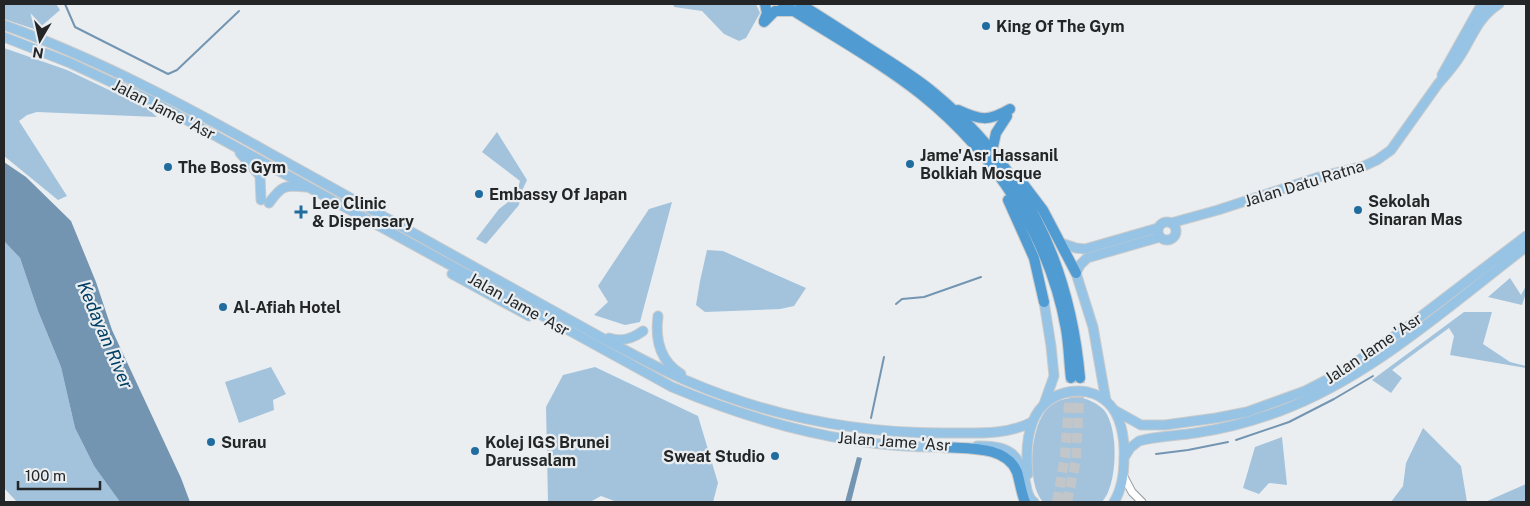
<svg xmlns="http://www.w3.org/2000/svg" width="1530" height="506" font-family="'Public Sans',sans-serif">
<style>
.green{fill:#a3c3dd}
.water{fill:#7395b1}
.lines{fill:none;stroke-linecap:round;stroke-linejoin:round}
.stream{stroke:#7395b1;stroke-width:2}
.highway-tunnel{stroke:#c2c6c8;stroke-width:10;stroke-dasharray:10 5;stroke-linecap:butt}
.minor-casing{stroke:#93979a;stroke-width:9}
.major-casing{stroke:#cacbcb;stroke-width:11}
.highway-casing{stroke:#cacbcb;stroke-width:12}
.minor{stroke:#fff;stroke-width:7}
.major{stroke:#97c3e5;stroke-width:9}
.highway{stroke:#519bd3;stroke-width:10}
.poi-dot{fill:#206c9f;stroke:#eaeef1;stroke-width:2}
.labels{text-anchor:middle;stroke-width:4.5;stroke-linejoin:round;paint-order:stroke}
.poi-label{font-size:16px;font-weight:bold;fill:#232526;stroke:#eaeef1;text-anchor:start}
.street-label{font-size:16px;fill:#232526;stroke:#eaeef1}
.water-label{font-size:18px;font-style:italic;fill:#003e63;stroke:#eaeef1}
</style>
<rect width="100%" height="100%" fill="#eaeef1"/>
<!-- green -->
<g class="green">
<polygon points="4,4 56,4 60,10 37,30 4,19"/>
<polygon points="673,4 756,4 760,13 746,38 739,41 724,34 702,11 674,7"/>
<polygon points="4,48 67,70 147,108 157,117 37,112 27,115 19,121 67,196 58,200 4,156"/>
<polygon points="497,132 527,180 521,193 519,205 486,244 476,239 499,209 516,196 520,181 482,152"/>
<polygon points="672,202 640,322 625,325 594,315 608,302 598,286 649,209"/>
<polygon points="4,241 20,258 38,311 61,367 75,428 94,466 120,502 17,502 4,488"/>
<polygon points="707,250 723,251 806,288 794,306 780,309 705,312 696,305 700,281"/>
<polygon points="1510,278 1521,295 1526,286 1526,293 1522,305 1488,297"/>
<polygon points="1464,312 1492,312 1483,344 1510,362 1526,366 1526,368 1450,355 1454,336 1449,328 1392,370 1402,378 1391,393 1372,380"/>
<polygon points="271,367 286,394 273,400 274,410 239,423 225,382"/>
<polygon points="595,367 698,416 718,483 713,502 617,502 601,496 590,502 548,502 546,407 563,375"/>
<path d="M1080,397C1089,400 1097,403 1104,410C1119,428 1118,485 1102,502H1043C1026,483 1030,425 1048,408C1057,399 1068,398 1080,397Z"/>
<polygon points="1423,428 1461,466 1467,502 1391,502 1403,486 1406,463"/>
<polygon points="1282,437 1287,485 1269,483 1259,494 1243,488 1255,447"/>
<polygon points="1526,484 1526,502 1485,502"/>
</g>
<!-- water -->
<g class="water">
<polygon points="4,162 26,177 71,221 96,282 112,330 181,478 190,502 120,502 94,466 75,428 61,367 38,311 20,258 4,241"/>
<polygon points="857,457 862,458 851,502 845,502"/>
</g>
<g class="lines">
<!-- stream -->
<g class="stream">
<polyline points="65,4 75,27 168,74 177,70 239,11"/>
<polyline points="896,304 902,299 924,297 981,277"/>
<polyline points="871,418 884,357"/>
<polyline points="1236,440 1289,422 1334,399 1373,376"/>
<polyline points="1156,454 1188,450 1228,442"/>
</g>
<!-- highway-tunnel -->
<g class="highway-tunnel">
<polyline points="1057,502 1065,457 1071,378"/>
<polyline points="1067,502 1076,460 1080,378"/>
</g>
<!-- minor casing -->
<g class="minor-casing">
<polyline id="minor" points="1123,475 1132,492 1142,502"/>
</g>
<!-- major casing -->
<g class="major-casing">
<g id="major">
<path d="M4,25C98,59 186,106 273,155C344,194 415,234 485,273C525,295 565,317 604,339C631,353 657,368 685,380C768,416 858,434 949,433C976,433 1008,435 1032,422"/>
<path d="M4,37L70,63L152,101L672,387C760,424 853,449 949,447"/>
<polyline points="1442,75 1479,9 1486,4"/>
<polyline points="240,153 260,176 261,200"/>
<path d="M269,203C282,185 285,185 306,187"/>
<circle cx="1167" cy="231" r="9"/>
<path d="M1171,223L1218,210L1319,177L1364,166L1377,160L1391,150L1438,84C1447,74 1455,65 1462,53C1474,33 1479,17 1499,4"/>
<polyline points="1061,243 1076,248 1085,249 1158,228"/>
<polyline points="452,274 529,316"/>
<path d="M658,316C655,339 660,361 681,374"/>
<path d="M609,338C622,342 632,339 643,331"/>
<polyline points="1106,401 1093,327 1076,273 1080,265 1087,258 1160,237"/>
<polyline points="1044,404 1054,376 1051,346 1044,302"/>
<polyline points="1114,410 1141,425 1165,425 1216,418 1247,412 1305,391 1340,373 1399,333 1526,236"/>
<path d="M977,446C1009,445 1020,453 1026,485C1027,491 1028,498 1034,502"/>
<path d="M1125,456L1130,448L1139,441C1157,436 1176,436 1195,433C1224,429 1253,421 1280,411C1370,378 1450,305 1526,247"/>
<path d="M1028,474C1026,457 1027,436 1033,421C1046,388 1093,379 1114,410C1122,423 1125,442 1124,458C1124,473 1122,489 1114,502"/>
</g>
</g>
<!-- highway casing -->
<g class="highway-casing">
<g id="highway">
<path d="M783,4C829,34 879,61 922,95C994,153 1050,237 1066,329C1069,346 1069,362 1071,378"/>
<path d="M800,4C821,17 843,31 864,45C887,60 911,74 933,92C1023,166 1070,263 1080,378"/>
<polyline points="764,21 767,13 765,4"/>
<polyline points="764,22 775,11 793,11"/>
<path d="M958,110C980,120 988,122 1010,109"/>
<polyline points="992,151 996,133 1007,116"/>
<polyline points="1018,177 1043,210 1076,273"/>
<polyline points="1008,200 1034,258 1044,302"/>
<path d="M943,447C967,449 1006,445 1017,472C1020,482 1021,492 1025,502"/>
</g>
</g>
<!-- minor -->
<use href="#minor" class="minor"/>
<!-- major -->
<use href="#major" class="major"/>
<!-- highway -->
<use href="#highway" class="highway"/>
</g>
<!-- markers -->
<g class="poi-dot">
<circle cx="986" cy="26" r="5"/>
<circle cx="910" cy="164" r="5"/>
<circle cx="168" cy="167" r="5"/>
<circle cx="479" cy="194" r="5"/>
<circle cx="1358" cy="210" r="5"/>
<path d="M298.5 204.5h5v5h5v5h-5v5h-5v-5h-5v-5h5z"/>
<circle cx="223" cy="307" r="5"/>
<circle cx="211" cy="442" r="5"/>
<circle cx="475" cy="451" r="5"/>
<circle cx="775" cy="456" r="5"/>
</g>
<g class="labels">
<!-- poi labels -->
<g class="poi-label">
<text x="996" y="32">King Of The Gym</text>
<text x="920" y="161">Jame'Asr Hassanil<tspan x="920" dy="18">Bolkiah Mosque</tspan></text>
<text x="178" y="173">The Boss Gym</text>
<text x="489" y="200">Embassy Of Japan</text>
<text x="1368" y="207">Sekolah<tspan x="1368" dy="18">Sinaran Mas</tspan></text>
<text x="312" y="209">Lee Clinic<tspan x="312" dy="18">&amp; Dispensary</tspan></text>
<text x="233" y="313">Al-Afiah Hotel</text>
<text x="221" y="448">Surau</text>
<text x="485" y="448">Kolej IGS Brunei<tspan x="485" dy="18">Darussalam</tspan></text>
<text x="765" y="462" text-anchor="end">Sweat Studio</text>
</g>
<!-- street labels -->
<g class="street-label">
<text transform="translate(164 109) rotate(27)" y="6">Jalan Jame 'Asr</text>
<text transform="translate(1304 183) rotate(-17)" y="6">Jalan Datu Ratna</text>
<text transform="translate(519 304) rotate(29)" y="6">Jalan Jame 'Asr</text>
<text transform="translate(1373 348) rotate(-34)" y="6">Jalan Jame 'Asr</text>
<text transform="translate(894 441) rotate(4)" y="6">Jalan Jame 'Asr</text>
</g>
<!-- water labels -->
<g class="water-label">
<text transform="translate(105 335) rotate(67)" y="6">Kedayan River</text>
</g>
</g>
<!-- border -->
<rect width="1530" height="506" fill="none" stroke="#232526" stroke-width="10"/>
<!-- north arrow -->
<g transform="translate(40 40) rotate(189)" stroke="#eaeef1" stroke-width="4" paint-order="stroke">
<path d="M0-4L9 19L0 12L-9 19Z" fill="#232526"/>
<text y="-8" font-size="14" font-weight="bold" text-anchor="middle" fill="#232526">N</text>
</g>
<!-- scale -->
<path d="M18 481v8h82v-8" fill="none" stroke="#232526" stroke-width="2.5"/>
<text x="25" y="481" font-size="15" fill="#232526" stroke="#eaeef1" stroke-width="4" paint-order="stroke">100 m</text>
</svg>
